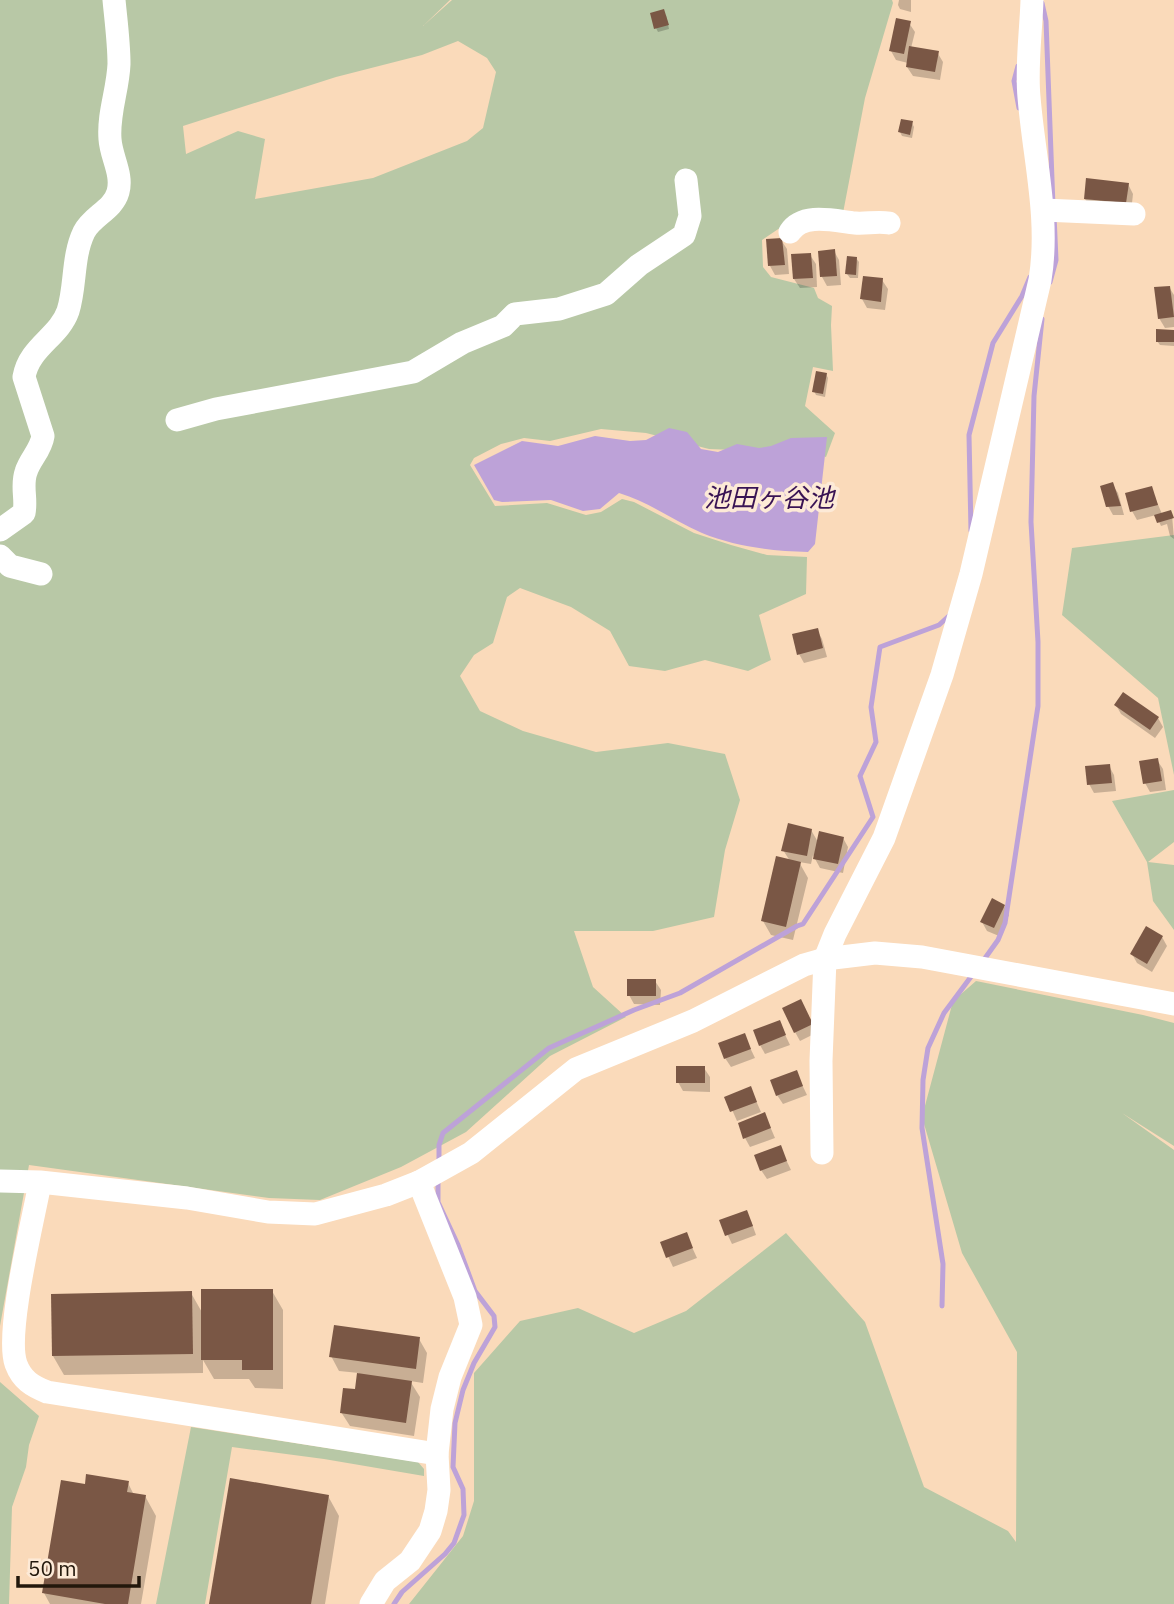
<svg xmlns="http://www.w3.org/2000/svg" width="1174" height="1604" font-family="'IBM Plex Sans','Noto Sans JP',sans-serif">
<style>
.green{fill:#b8c8a6;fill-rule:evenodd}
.water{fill:#bda2d8}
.shadow{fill:#0003}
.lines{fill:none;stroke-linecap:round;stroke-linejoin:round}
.stream{stroke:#bda2d8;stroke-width:5}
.building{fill:#7a5745}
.minor{stroke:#fff;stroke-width:23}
.labels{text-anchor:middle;stroke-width:7;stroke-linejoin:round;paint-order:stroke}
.water-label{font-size:26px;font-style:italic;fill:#391354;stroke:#fdead7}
</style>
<rect width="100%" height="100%" fill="#fadaba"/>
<!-- green -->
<g class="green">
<path d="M0,0H450L423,26L452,0H892L893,3L865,98L843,213H802L762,240L763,267L771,277L814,288L818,298L832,306L831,325L833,371L813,367L805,406L835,433L826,457L786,445L759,451L709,449L646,433L601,429L550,441L524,438L501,444L474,458L470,465L495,506L547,503L586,515L601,512L622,499L634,502L694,533L731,545L767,555L807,557L806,594L759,615L771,660L748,671L705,660L665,671L629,666L610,631L571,607L520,588L507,597L493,643L474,655L460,676L480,711L523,731L596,752L668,743L725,754L740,800L725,850L714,917L653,931H574L593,987L626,1017L550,1056L466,1132L401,1167L320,1200L269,1198L29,1165L0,1326ZM458,41L487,58L496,72L483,128L467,141L373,178L255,199L265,139L238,131L186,154L183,126L336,77L422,55Z"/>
<polygon points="1174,535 1174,775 1158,698 1062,615 1072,548"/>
<polygon points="1174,790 1174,842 1148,862 1174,865 1174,930 1153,901 1147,862 1112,801"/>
<polygon points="976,981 1143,1015 1174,1023 1174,1146 1122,1113 1174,1150 1174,1604 409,1604 463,1536 474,1501 474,1373 520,1321 578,1308 634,1333 686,1311 786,1233 865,1322 924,1487 1008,1531 1016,1542 1017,1352 962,1253 922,1117 953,1001"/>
<polygon points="0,1382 39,1416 29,1445 26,1467 12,1507 9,1604 0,1604"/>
<polygon points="191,1427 418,1462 424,1469 424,1476 324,1459 232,1447 205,1604 156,1604"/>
</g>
<!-- water -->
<path class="water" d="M669,428L687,432L701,449L718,452L737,444L759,448L771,446L791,438L827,437L815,544L808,552C773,551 736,547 702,533C674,521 649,502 619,493L600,509L583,511L551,500L502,502L494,500L474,465L522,441L558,446L595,436L630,441L646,440Z"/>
<!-- shadow -->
<g class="shadow">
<polygon points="899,0 911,0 911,12 900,9 898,5"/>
<polygon points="666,15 669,29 658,32 656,28"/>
<polygon points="909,23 915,32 911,48 937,52 943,62 940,80 913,76 907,67 908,63 896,60 891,51"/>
<polygon points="912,123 914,127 912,138 902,136 900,132"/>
<polygon points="1128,184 1133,194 1131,212 1091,208 1085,199"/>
<polygon points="781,240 787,249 789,274 775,275 770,266"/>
<polygon points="834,251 839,260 841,285 827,286 822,277"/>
<polygon points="810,255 816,264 817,287 800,288 794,279"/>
<polygon points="856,258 859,262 858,278 850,278 847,274"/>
<polygon points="882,280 888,289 885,310 867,308 862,299"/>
<polygon points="1169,287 1174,295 1174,327 1165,328 1159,318"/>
<polygon points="1174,332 1174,346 1160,345 1157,341"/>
<polygon points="826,374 828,378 825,397 816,395 814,391"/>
<polygon points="1112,484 1118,493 1124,515 1113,515 1108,506"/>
<polygon points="1151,488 1162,514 1172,515 1174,539 1170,536 1167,524 1161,526 1156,515 1137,520 1132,511"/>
<polygon points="817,630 822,639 827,657 804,663 799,654"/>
<polygon points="1116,705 1158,718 1163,727 1155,738 1121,714"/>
<polygon points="1157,760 1163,769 1166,790 1150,792 1145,783"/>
<polygon points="1109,766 1114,775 1116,791 1094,793 1089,784"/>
<polygon points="811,830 818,842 843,838 848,847 843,873 820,868 813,855 811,864 799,862 808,878 793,940 771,935 763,921 790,861 783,850"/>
<polygon points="1004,906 1009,915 999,936 987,931 982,922"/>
<polygon points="1162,937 1167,946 1152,972 1137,963 1132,954"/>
<polygon points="655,981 661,990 660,1005 634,1004 629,995"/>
<polygon points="800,1002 816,1033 800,1041 795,1032"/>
<polygon points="779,1022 790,1045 765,1054 760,1045"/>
<polygon points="744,1035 755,1058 731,1067 725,1058"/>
<polygon points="704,1068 710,1077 710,1092 683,1091 678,1082"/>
<polygon points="796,1072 807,1095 783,1104 777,1095"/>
<polygon points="751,1089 761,1112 737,1121 727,1098"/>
<polygon points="769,1124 775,1138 750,1147 745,1138"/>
<polygon points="780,1147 791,1170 767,1179 761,1170"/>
<polygon points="721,1221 751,1221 756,1235 732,1244"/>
<polygon points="686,1234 697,1258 673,1267 662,1243"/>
<polygon points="272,1291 283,1310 283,1389 255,1388 249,1379 214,1379 203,1360 203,1373 64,1375 53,1356 191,1293 203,1314"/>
<polygon points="419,1339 427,1353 423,1383 410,1381 420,1397 414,1436 350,1426 341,1412 356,1391 359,1373 339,1371 331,1356"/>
<polygon points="128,1483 134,1495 145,1496 156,1516 141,1604 50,1604 44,1593 86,1486"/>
<polygon points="328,1496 339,1516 325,1604 211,1604"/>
</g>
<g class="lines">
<!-- stream -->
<g class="stream">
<polyline points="1042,3 1046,21 1053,206"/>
<polyline points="1018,66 1014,81 1019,108"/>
<polyline points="1050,282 1056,260 1054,215"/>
<polyline points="971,531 969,435 993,343 1022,296 1030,277"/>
<polyline points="983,961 998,940 1005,923 1038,706 1038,642 1031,522 1034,396 1042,319"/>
<polyline points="439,1163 439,1145 443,1133 549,1048 634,1010 680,993 797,926 803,924 873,817 860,776 876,742 871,707 880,647 939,625 951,614"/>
<polyline points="942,1306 943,1264 922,1128 923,1080 928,1048 944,1013 973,974"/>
<polyline points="394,1604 402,1592 445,1554 454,1543 464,1515 463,1489 453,1467 455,1423 463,1390 474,1363 495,1327 494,1316 475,1291 458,1245 438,1202 438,1180"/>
</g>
</g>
<!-- building -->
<g class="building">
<polygon points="664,9 669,25 654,29 650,13"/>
<polygon points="896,18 911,21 904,54 889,51"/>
<polygon points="909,46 939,51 935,72 906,67"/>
<polygon points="901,119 913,121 910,135 898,132"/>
<polygon points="1086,178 1129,183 1126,203 1084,199"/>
<polygon points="782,238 785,265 768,266 766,239"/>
<polygon points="835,249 837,276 820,277 818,251"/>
<polygon points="811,253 813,278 793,279 791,254"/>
<polygon points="847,256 857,257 856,275 845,274"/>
<polygon points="863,276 883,278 881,302 860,299"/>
<polygon points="1170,286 1174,317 1158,319 1154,287"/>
<polygon points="1156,329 1174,330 1174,342 1156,342"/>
<polygon points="816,371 827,373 823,394 812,392"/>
<polygon points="1113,482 1121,506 1106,507 1100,486"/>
<polygon points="1152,486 1158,505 1130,512 1125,493"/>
<polygon points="1171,510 1174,518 1157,523 1154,515"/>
<polygon points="818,628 823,648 797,655 792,634"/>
<polygon points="1123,692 1159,717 1150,730 1114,705"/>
<polygon points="1158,758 1162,781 1143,784 1139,761"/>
<polygon points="1110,764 1112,783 1087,785 1085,766"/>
<polygon points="788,823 812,829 807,856 781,851"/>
<polygon points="819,831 844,837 838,864 813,859"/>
<polygon points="776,856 801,862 786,927 761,921"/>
<polygon points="992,898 1005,905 994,928 980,922"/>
<polygon points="1146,926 1163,936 1147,964 1130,954"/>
<rect x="627" y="979" width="29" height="17"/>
<polygon points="801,999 813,1024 794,1033 782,1008"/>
<polygon points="780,1020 786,1035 759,1046 753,1030"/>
<polygon points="745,1033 751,1049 724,1059 718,1043"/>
<rect x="676" y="1066" width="29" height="17"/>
<polygon points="797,1070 803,1086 776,1096 770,1080"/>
<polygon points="751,1086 757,1102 730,1112 724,1097"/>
<polygon points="765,1112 771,1128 743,1139 738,1123"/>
<polygon points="781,1145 787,1161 760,1171 754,1155"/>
<polygon points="747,1210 753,1226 725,1236 719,1220"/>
<polygon points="687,1232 693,1248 666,1258 660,1242"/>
<polygon points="201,1289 273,1289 273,1370 242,1370 242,1360 201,1360"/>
<polygon points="192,1291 193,1354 52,1356 51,1294"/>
<polygon points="334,1325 420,1337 416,1369 329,1357"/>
<polygon points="357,1373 412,1381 406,1423 340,1413 343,1388 355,1389"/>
<polygon points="86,1474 129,1481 127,1492 146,1495 128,1604 105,1604 42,1593 61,1480 85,1484"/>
<polygon points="230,1478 329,1495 311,1604 209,1604"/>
</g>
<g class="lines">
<!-- minor -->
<g class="minor">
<polyline points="1044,210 1134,214"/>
<path d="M790,232C803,212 835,221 855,223C866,224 877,221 889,223"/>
<polyline points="177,420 216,409 413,372 462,343 503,326 515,314 559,309 606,294 639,265 684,235 690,216 686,180"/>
<path d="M0,530L24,513C27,499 21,486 26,472C30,459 41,450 43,436L24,377C29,347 59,337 68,311C76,286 72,257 84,232C92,216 113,210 118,192C123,174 111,157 110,139C108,113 118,90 119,64C119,43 116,21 114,0"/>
<polyline points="0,556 10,566 41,574"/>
<path d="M822,1153L821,1061L825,959L835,934L884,838L942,675L971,574L1040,280C1050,219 1034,159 1029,97C1026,66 1031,32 1032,0"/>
<polyline points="0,1181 40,1182 187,1198 268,1212 315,1214 386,1195 419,1182 471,1153 576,1069 693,1021 804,965 825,959 875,953 922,957 1174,1004"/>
<path d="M40,1183C33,1221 5,1333 16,1364C22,1380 32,1386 47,1392L437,1454"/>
<polyline points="371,1604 385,1581 410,1561 430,1531 436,1511 439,1490 437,1454 442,1409 450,1377 471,1325 465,1297 419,1182"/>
</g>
</g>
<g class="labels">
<!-- water labels -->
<g class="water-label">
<text x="769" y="507">池田ヶ谷池</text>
</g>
</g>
<!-- scale -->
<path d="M18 1576v10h121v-10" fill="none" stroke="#22170b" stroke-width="3.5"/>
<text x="28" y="1576" font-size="21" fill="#22170b" stroke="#fdead7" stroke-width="5" paint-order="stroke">50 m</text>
</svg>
